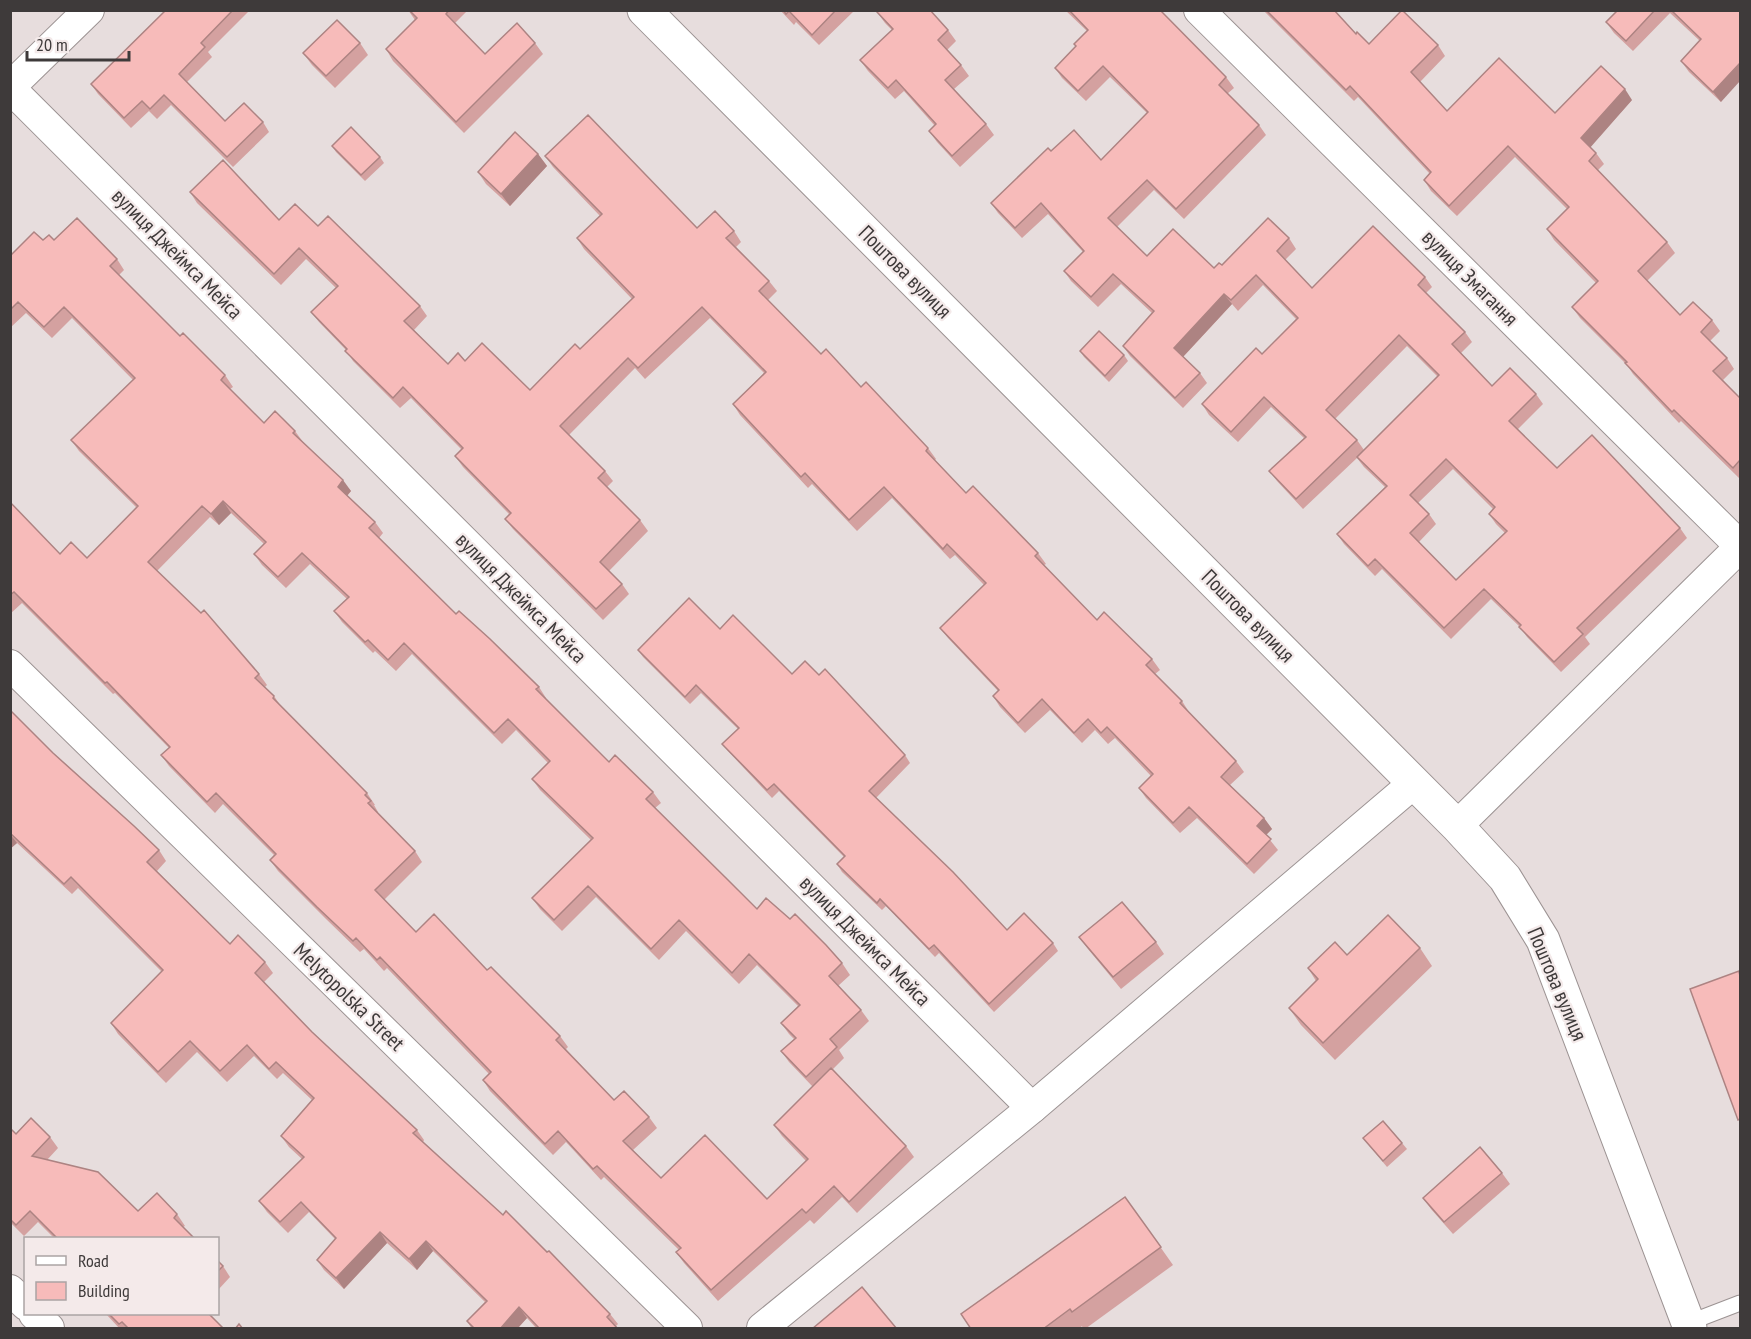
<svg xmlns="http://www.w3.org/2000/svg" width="1751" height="1339" font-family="'PT Sans Narrow',sans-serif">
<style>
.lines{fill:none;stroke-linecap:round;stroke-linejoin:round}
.service-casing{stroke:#9c9393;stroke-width:17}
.minor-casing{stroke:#9c9393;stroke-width:32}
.tertiary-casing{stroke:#9c9393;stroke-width:35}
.service{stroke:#fff;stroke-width:15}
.minor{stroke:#fff;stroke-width:30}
.tertiary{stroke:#fff;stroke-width:33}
.wall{fill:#d4a1a0;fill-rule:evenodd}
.shaded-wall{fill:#ad8382}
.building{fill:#f7bbba;stroke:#ad8382;stroke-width:1.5;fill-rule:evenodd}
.labels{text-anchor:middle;stroke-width:4.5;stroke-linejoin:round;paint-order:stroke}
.street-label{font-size:21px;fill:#3e3a3a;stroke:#f4eaea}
</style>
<rect width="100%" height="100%" fill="#e7dddd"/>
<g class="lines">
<!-- service casing -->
<g class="service-casing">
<polyline id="service" points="1688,1323 1740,1303"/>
</g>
<!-- minor casing -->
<g class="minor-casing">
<g id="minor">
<polyline points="1199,10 1740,546"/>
<polyline points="10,87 89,10"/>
<polyline points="10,88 1032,1108"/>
<polyline points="10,665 687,1328"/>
<polyline points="1457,826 1740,547"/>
<polyline points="10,1290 26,1305"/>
<polyline points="34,1314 49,1328"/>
<polyline points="762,1328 1032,1108 1414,783"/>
</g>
</g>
<!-- tertiary casing -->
<g class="tertiary-casing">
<polyline id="tertiary" points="644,10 1457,826 1505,878 1543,940 1690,1328"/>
</g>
<!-- service -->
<use href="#service" class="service"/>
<!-- minor -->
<use href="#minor" class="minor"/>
<!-- tertiary -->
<use href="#tertiary" class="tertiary"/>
</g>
<!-- wall -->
<g class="wall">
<polygon points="166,10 250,10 208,52 212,57 187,82 225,121 263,122 269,132 233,167 171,105 157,119 149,111 131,128 98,94 91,84"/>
<polygon points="408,10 468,10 455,23 485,54 535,43 543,54 464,133 393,61 386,49 415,20"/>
<polygon points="780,10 855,10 819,45 796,22 794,25"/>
<path d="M1065,10H1160L1226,77L1234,88L1227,94L1259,125L1266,135L1184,219L1154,190L1117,227L1147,256L1214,268L1289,238L1296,249L1285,260L1312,288L1425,277L1432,287L1426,293L1465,332L1472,342L1461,353L1492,386L1536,394L1543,404L1517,430L1557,468L1680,528L1687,538L1585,637L1590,644L1561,672L1527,637L1520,627L1491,599L1451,639L1382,569L1375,576L1344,544L1337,534L1385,487L1364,467L1357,458L1303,509L1277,481L1269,471L1304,438L1271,407L1238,442L1209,415L1202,404L1262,354L1296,319L1263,285L1238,311L1232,304L1183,357L1200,373L1207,383L1183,408L1130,356L1123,346L1152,313L1121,284L1098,307L1071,281L1064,271L1083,252L1048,214L1022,238L998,213L991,203L1051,151L1101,160L1147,113L1110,77L1086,101L1062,78L1055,68L1076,47L1074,44L1087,31ZM1407,346L1438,377L1364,450L1357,440L1335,419ZM1453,469L1493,509L1489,514L1496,524L1505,533L1456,580L1419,542L1436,524L1429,514L1418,503Z"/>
<polygon points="1263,10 1334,10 1356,34 1369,44 1438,45 1445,56 1420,82 1447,111 1555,113 1632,100 1590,147 1596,153 1604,164 1598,170 1667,242 1675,253 1647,281 1680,315 1712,320 1720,331 1710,341 1727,358 1734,369 1723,380 1740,398 1740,479 1681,421 1679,423 1633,374 1627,365 1580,318 1572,307 1596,283 1554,240 1547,229 1567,209 1515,157 1457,216 1431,191 1424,180 1430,174 1358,97 1354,101"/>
<polygon points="1618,10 1740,10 1721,102 1689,72 1681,61 1700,41 1670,13 1633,51 1614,33 1606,22"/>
<polygon points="877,12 948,30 956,41 947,50 961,65 969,76 954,89 986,124 994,135 960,167 937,142 929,131 935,126 904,91 895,99 868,71 860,60 892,30 885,23"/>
<polygon points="360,43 368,55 335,88 312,65 303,53"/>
<polygon points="332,146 380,157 384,163 365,181 336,152"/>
<polygon points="538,154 547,166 510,206 486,184 478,172"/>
<polygon points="545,156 697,228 734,231 741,242 736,247 769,281 777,291 768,300 821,354 861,387 928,448 936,459 935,460 966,493 1038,553 1046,564 1044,565 1097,620 1152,659 1160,670 1155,674 1182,701 1189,712 1236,761 1244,772 1230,785 1264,818 1272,829 1266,835 1278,850 1254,874 1197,818 1180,833 1146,798 1139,788 1151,776 1115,738 1108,744 1095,730 1082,743 1050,710 1025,733 1000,707 993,696 998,691 948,638 940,628 984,585 955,555 950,559 892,498 857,531 812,484 808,488 740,415 733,404 764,373 710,318 645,379 635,368 569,435 605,471 613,481 607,487 640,520 648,531 609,571 622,584 629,594 603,620 513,529 505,519 509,514 463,467 455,456 462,450 411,398 400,408 353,361 346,350 319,322 311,312 336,288 306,259 281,285 197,203 190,192 279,220 318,226 420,306 427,316 414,330 448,364 465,361 530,390 580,349 632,299 584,249 577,238 600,216 553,167"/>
<path d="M43,240H54L117,259L124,270L119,275L180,336L225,375L233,387L230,389L264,423L295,431L303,442L351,491L347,496L375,522L383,533L379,538L456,614L539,687L546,698V699L609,762L653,792L661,803L655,808L757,909L842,963L850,975L838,986L861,1010L869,1021L839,1050L844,1058L833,1069L906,1146L914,1157L857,1213L842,1197L814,1224L810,1220L718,1301L684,1263L676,1252L679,1250L604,1177L601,1180L566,1142L553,1155L490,1091L483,1080L489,1074L387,968L384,971L364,949L360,952L325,918L278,871L270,860L274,855L223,804L215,813L169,766L161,755L169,748L115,693L113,694L22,603L10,614V502L60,554L87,558L137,508L79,451L71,440L133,380L72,318L52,338L26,313L10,328V256ZM231,513L264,544L254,554L262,565L286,588L310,564L347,599L334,611L342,622L373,653L375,651L396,671L412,654L502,744L516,730L548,763L532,779L540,790L591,840L532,898L540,909L562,931L596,897L659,960L686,931L739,984L757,965L798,1006L781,1023L789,1034L794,1039L781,1051L789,1062L813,1087L774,1125L782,1136L806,1161L767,1199L661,1178L633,1150L657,1128L649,1117L614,1100L566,1049L568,1047L560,1036L487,970L416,932L384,900L422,862L415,851L377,813L378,812L374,805H375L367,793L280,705L274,696L265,687L267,685L259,674L157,571L210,517L219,525Z"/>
<polygon points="1080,351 1124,355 1128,361 1109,382 1084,357"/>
<polygon points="720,629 792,674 819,675 905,755 910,763 876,798 1007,930 1053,943 1058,951 994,1012 939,953 935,957 886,906 882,910 842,872 837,864 844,857 779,791 772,798 728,751 722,744 738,729 701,693 690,704 643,657 638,650"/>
<polygon points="10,710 53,753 159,850 166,861 157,871 230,944 265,962 273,973 264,982 312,1032 417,1130 424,1140 423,1142 610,1314 618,1324 616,1326 618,1329 537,1329 527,1318 517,1329 472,1329 467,1321 485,1302 433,1251 417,1270 387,1243 344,1289 324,1270 317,1260 335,1239 309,1212 288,1233 267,1212 259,1201 302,1159 289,1147 281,1136 312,1100 283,1073 277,1079 254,1056 227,1082 197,1052 166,1083 118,1034 111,1023 162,972 78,888 72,894 17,843 10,849"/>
<polygon points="1079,937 1156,942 1164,954 1121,989 1088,949"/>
<polygon points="1420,948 1432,966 1335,1060 1301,1025 1289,1008 1316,981 1308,968 1347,955"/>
<polygon points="10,1128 16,1134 50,1137 58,1148 47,1160 138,1211 177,1214 185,1226 183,1227 195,1239 55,1239 38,1222 24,1236 10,1222"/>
<polygon points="1363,1138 1402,1143 1407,1149 1387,1167"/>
<polygon points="1502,1173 1510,1184 1453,1234 1431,1209 1423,1198"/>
<polygon points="1125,1197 1173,1265 1085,1329 1083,1329 1082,1326 1079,1329 971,1329"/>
<polygon points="218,1261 223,1266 230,1277 218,1290"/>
<polygon points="106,1314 209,1314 224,1329 120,1329"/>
</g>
<!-- shaded-wall -->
<g class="shaded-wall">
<polygon points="1740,63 1740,81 1721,102 1713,92"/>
<polygon points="1625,89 1632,100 1589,149 1581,138"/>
<polygon points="538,154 547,166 510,206 501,194"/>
<polygon points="1224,294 1232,304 1181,359 1174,348"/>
<polygon points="343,480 351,491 345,498 338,487"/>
<polygon points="223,501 231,513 219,525 211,514"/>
<polygon points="1264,818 1272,829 1265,836 1257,826"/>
<polygon points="10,834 17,843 10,849"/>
<polygon points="380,1232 387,1243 344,1289 336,1278"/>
<polygon points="426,1241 433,1251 417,1270 409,1259"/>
<polygon points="519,1307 527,1318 517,1329 500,1329"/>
</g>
<!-- building -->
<g class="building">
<polygon points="166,10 233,10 201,43 205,47 179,74 225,121 244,103 263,122 227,157 164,95 150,109 142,101 124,118 91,84"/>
<polygon points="409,10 449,10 446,14 485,54 517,23 535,43 456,122 386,49 417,18"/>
<polygon points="783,10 836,10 812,35 789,11 786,14"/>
<polygon points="879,10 930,10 948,30 938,40 961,65 945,80 986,124 952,156 929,131 936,124 896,80 888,88 860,60 893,29 877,12"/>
<path d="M1069,10H1160L1226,77L1219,85L1259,125L1176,209L1147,180L1108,218L1147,256L1173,229L1214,268L1219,263L1222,265L1268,218L1289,238L1277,251L1312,288L1373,226L1425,277L1418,285L1465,332L1452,344L1492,386L1510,368L1536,394L1509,421L1557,468L1592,435L1680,528L1577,628L1583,634L1554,662L1519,627L1521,625L1484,589L1444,628L1375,559L1368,566L1337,534L1387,486L1357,457L1439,375L1399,335L1326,410L1357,440L1296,499L1269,471L1306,437L1264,397L1231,432L1202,404L1256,348L1262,354L1298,318L1256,275L1231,300L1224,294L1174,348L1200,373L1175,398L1123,346L1154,311L1113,274L1091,297L1064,271L1084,251L1041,203L1015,228L991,203L1048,148L1051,151L1074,130L1101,160L1148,112L1103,66L1078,91L1055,68L1076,46L1074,44L1088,30ZM1446,459L1495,507L1489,514L1507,531L1456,580L1410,533L1429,514L1410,495Z"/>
<polygon points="1266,10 1334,10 1356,34 1357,32 1369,44 1402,10 1438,45 1411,72 1447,111 1499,58 1555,113 1601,66 1625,89 1581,138 1596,153 1589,161 1667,242 1638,271 1680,315 1693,302 1712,320 1701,332 1727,358 1713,371 1740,398 1740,460 1733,468 1674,410 1672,412 1625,363 1627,362 1572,307 1598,281 1547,229 1569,207 1508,146 1449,206 1424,180 1431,172 1350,86 1346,90"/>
<polygon points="1618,10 1655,10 1626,41 1606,22"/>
<polygon points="1671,10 1740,10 1740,63 1713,92 1681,61 1701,39"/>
<polygon points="337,20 360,43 326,76 303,53"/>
<polygon points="588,115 697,228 715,211 734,231 726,238 769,281 759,291 821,354 826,349 861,387 866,382 928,448 926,451 966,493 973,486 1038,553 1035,556 1097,620 1104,612 1152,659 1146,665 1182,701 1180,703 1236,761 1221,777 1264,818 1257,826 1271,839 1247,864 1189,807 1173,823 1139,788 1153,774 1107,727 1101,733 1088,719 1074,733 1042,699 1018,723 993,696 999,690 940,628 986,583 947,544 943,549 884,487 849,520 805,473 801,477 733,404 766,372 702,307 638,368 628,358 560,426 605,471 598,478 640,520 600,562 622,584 596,609 505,519 511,513 455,456 463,448 403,387 393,398 345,351 347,349 311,312 338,286 299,248 274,274 190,192 223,160 279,220 295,204 318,226 328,216 420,306 404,321 448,364 458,353 465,361 482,343 530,390 575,344 580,349 634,297 577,238 602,214 545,156"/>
<polygon points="351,127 380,157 361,175 332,146"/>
<polygon points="515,132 538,154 501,194 478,172"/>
<polygon points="77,218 117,259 110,266 180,336 183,333 225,375 221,380 264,423 275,411 295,431 293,433 343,480 338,487 375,522 369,528 456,614 459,611 490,639 539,687 536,689 609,762 615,755 653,792 646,799 727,879 757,909 766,898 790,919 795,914 826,945 842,963 829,976 861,1010 830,1039 837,1047 806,1077 781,1051 796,1038 781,1023 800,1005 749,954 732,973 679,920 651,949 588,886 554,920 532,898 593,838 532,779 550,761 508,719 494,733 404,643 388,660 368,640 365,642 334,611 349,597 302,553 278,577 254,554 266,542 223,501 211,514 202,506 148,562 201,613 204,610 259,674 255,678 274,696 273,698 367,793 365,795 371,801 368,803 415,851 375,890 416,932 434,914 487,970 491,967 560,1036 556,1040 614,1100 624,1091 649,1117 623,1141 661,1178 705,1135 767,1199 808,1159 774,1125 831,1068 906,1146 849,1202 834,1186 806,1213 802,1209 711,1290 676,1252 681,1248 597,1166 593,1169 558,1131 545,1144 483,1080 491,1072 380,957 377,960 356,938 353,941 317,907 270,860 276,854 216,793 207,802 161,755 170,747 107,682 105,683 14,592 10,595 10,502 60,554 71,542 87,558 138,506 71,440 135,378 64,307 44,327 18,302 10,310 10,256 34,232 43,240 49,235 54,240"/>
<polygon points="1099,331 1124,355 1105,376 1080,351"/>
<polygon points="689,598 720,629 733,615 792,674 805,661 819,675 825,669 905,755 869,791 953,872 1007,930 1024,913 1053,943 989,1004 934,945 929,949 880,899 877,903 837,864 845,856 774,784 767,790 722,744 739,728 696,685 685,697 638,650"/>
<polygon points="10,710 53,753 134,826 159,850 147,862 230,944 238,935 265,962 255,973 312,1032 417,1130 413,1133 503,1215 506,1211 547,1252 549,1251 610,1314 607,1317 618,1329 540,1329 519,1307 500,1329 475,1329 467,1321 487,1301 426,1241 409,1259 380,1232 336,1278 317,1260 336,1238 301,1202 280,1222 259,1201 304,1157 281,1136 314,1098 276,1062 269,1069 247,1045 220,1071 190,1041 158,1072 111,1023 163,970 71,877 64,884 10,833"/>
<polygon points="1122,902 1156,942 1113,977 1079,937"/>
<polygon points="1388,915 1420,948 1323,1043 1289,1008 1318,979 1308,968 1335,942 1347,955"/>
<polygon points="1739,971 1740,976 1740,1119 1738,1120 1690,989"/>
<polygon points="31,1118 50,1137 32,1156 98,1172 138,1211 157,1193 177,1214 174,1218 195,1239 58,1239 30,1211 16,1225 10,1219 10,1128 16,1134"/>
<polygon points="1383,1121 1402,1143 1383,1161 1363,1138"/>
<polygon points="1480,1147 1502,1173 1444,1222 1423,1198"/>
<polygon points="1125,1197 1161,1247 1072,1312 1070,1309 1043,1329 971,1329 961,1314"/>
<polygon points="218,1261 223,1266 218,1271"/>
<polygon points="862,1287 897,1329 812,1329"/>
<polygon points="109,1314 209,1314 224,1329 129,1329 122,1322 119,1324"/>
<polygon points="239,1324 243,1329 235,1329"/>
</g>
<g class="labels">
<!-- street labels -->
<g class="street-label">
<text transform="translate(177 254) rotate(45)" y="7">вулиця Джеймса Мейса</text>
<text transform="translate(905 272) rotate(45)" y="7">Поштова вулиця</text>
<text transform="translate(1470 278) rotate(45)" y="7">вулиця Змагання</text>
<text transform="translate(521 598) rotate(45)" y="7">вулиця Джеймса Мейса</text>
<text transform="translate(1248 616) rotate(45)" y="7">Поштова вулиця</text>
<text transform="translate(865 941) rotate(45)" y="7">вулиця Джеймса Мейса</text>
<text transform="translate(1557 984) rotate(67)" y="7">Поштова вулиця</text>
<text transform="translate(349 997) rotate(44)" y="7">Melytopolska Street</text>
</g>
</g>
<!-- border -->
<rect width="1751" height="1339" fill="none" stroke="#3e3a3a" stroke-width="24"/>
<!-- legend -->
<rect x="24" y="1237" width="195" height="78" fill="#f4eaea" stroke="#aba4a4" stroke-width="1.5"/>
<rect x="36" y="1256" width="30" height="9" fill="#ffffff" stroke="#aba4a4" stroke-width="1.5"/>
<text x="78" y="1267" font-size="18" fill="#3e3a3a">Road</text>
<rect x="36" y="1282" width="30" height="18" fill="#f7bbba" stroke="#aba4a4" stroke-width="1.5"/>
<text x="78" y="1297" font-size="18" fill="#3e3a3a">Building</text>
<!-- scale -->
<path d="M27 51v9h102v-9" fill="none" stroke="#3e3a3a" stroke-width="3"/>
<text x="36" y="51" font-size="18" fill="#3e3a3a" stroke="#f4eaea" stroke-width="4.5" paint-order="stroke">20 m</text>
</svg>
